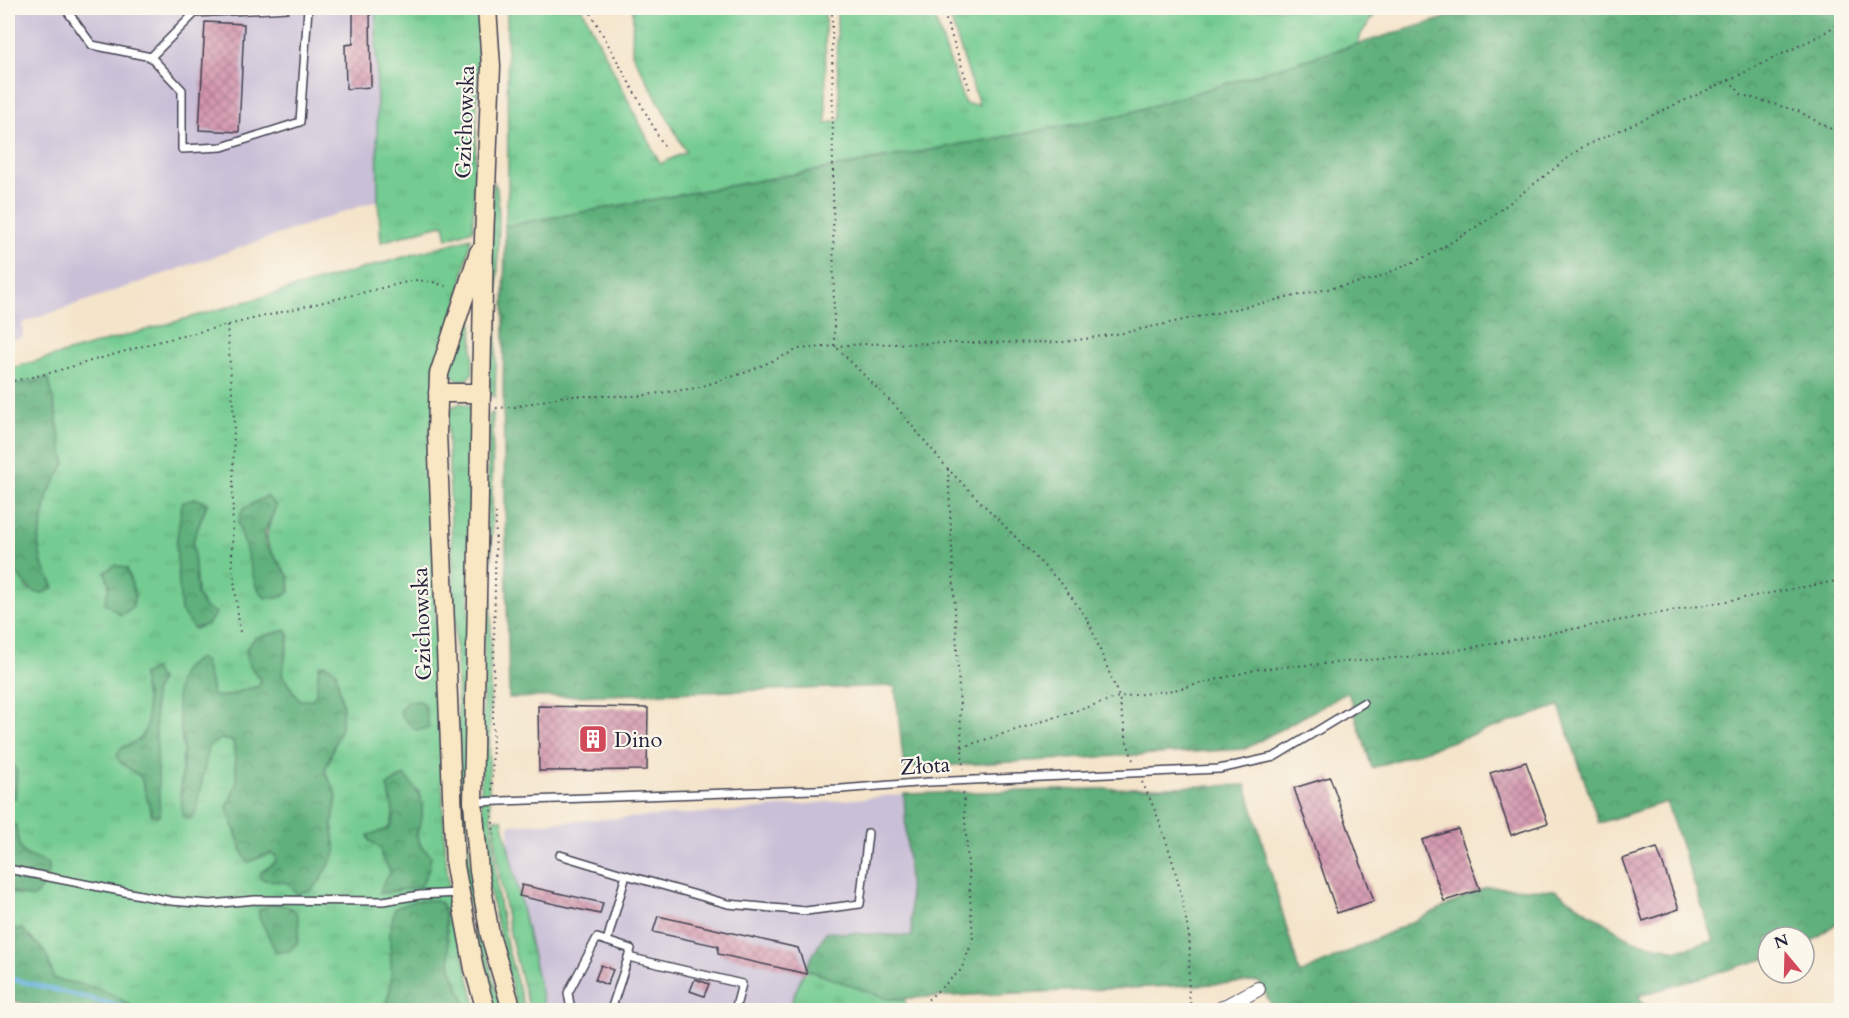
<svg xmlns="http://www.w3.org/2000/svg" width="1849" height="1018" font-family="Cardo,serif">
<style>
.industrial{fill:#c9bfd7}
.grass{fill:url(#grass-tufts);stroke:#4b7766;stroke-width:1.5;fill-rule:evenodd}
.forest{fill:url(#forest-crowns);stroke:#40695c;stroke-width:1.5}
.lines{fill:none;stroke-linecap:round;stroke-linejoin:round}
.stream{stroke:#67b2e0;stroke-width:4.5}
.building{fill:url(#building-cross-hatch)}
.lane-casing{stroke:#423f50;stroke-width:10}
.street-casing{stroke:#423f50;stroke-width:16}
.secondary-casing{stroke:#423f50;stroke-width:21}
.path{stroke:#423f50;stroke-width:2;stroke-dasharray:1.5 4.5;stroke-linecap:butt}
.lane{stroke:#fff;stroke-width:7}
.street{stroke:#fff;stroke-width:14}
.secondary{stroke:#f9e7c3;stroke-width:18}
.labels{text-anchor:middle;stroke-width:4.5;stroke-linejoin:round;paint-order:stroke}
.street-label{font-size:22px;fill:#22223b;stroke:#fbf7ec}
.poi-label{font-size:22px;fill:#22223b;stroke:#fbf7ec;text-anchor:start}
</style>
<defs>
<pattern id="grass-tufts" width="24" height="20" patternUnits="userSpaceOnUse" patternTransform="scale(1.5)"><rect width="24" height="20" fill="#74cc92"/><path d="M3 7l-1-3M5 7V3M7 7l1-3M15 17l-1-3M17 17v-4M19 17l1-3" fill="none" stroke="#64af7f"/></pattern>
<pattern id="forest-crowns" width="20" height="18" patternUnits="userSpaceOnUse" patternTransform="scale(1.5)"><rect width="20" height="18" fill="#5fb07c"/><path d="M2 6a3 3 0 1 1 6 0M12 15a3 3 0 1 1 6 0" fill="none" stroke="#4e8f67"/></pattern>
<pattern id="building-cross-hatch" width="8" height="8" patternUnits="userSpaceOnUse" patternTransform="scale(1.5)"><rect width="8" height="8" fill="#d395ad"/><path d="M0 0l8 8M0 8l8-8" fill="none" stroke="#ab798e"/></pattern>
</defs>
<rect width="100%" height="100%" fill="#fbf7ec"/>
<filter id="ink" filterUnits="userSpaceOnUse"><feTurbulence type="fractalNoise" baseFrequency=".0167" numOctaves="2"/><feDisplacementMap in="SourceGraphic" scale="12" xChannelSelector="R" yChannelSelector="G"/><feConvolveMatrix kernelMatrix="1 2 1 2 8 2 1 2 1" color-interpolation-filters="sRGB"/></filter>
<filter id="wash" filterUnits="userSpaceOnUse"><feTurbulence type="fractalNoise" baseFrequency=".008" numOctaves="4" result="noise"/><feDisplacementMap in="SourceGraphic" scale="24" xChannelSelector="R" yChannelSelector="G"/><feGaussianBlur stdDeviation="1.35" result="paint"/><feColorMatrix in="noise" values="0 0 0 0 0 0 0 0 0 0 0 0 0 0 0 0 0 1.4 0 .05"/><feComposite in="paint" operator="in"/></filter>
<g filter="url(#wash)">
<rect width="100%" height="100%" fill="#f4e4ca"/>
<!-- industrial -->
<g class="industrial">
<polygon points="8,8 376,8 378,200 22,323 23,337 8,341"/>
<polygon points="904,794 912,936 826,932 805,969 788,1010 544,1010 527,951 517,884 508,868 509,825 740,811"/>
</g>
<!-- grass -->
<g class="grass">
<polygon points="376,8 480,8 473,230 447,239 444,224 381,242 378,200"/>
<polygon points="507,8 582,8 660,164 686,152 632,53 633,8 825,8 826,124 841,119 837,61 837,8 931,8 965,104 979,105 947,8 1379,8 1361,34 1358,44 1115,117 505,226 508,188"/>
<polygon points="493,181 497,188 499,215 495,398 489,392"/>
<path d="M471,238L429,439L445,850L451,906L477,1010H468L451,968L444,909L390,935C391,960 397,989 381,1010H136C107,987 90,986 54,979L46,953L22,929L8,930V890L19,896L48,864C22,853 18,856 16,826L8,820V796L10,798L14,766L8,764V565L17,572L28,590L54,587L42,564L38,544L48,494L65,463L48,379L8,387V369ZM195,498L207,504L193,541L197,594L204,607L181,611ZM276,506C260,545 266,544 289,577L238,522ZM289,636L282,675L299,700H312L316,694L341,727L325,771L337,797L332,824L336,852L260,873L276,862L277,856L271,853L248,862L244,857L227,807L237,782L234,741L220,739L209,746L180,796L183,750L178,708L205,662L213,696C235,699 238,688 258,687L261,681L248,663ZM142,676L160,680L154,693L159,815H152L141,777L120,762V749C125,746 133,744 138,741C155,728 145,693 142,676ZM387,786L418,790C424,806 423,819 416,834L421,846L431,856L388,879L391,873C377,848 382,848 391,824C396,812 390,797 387,786Z"/>
<polygon points="472,308 473,372 467,380 459,381 451,375 450,365 467,315"/>
<polygon points="461,403 470,407 472,412 466,808 471,879 478,919 501,1010 494,1010 476,942 464,873 447,415 452,407"/>
<polygon points="493,412 489,792 498,897 508,950 525,1010 517,1010 488,884 481,796 489,416"/>
<path d="M494,819H502L545,1010H530C511,947 498,885 494,819Z"/>
<polygon points="805,969 888,999 905,999 906,1010 788,1010"/>
</g>
<!-- forest -->
<g class="forest">
<polygon points="1478,8 1841,8 1841,920 1804,947 1804,937 1768,937 1768,958 1638,996 1649,1010 1274,1010 1259,982 888,999 805,969 826,932 912,936 904,794 1246,785 1300,974 1487,887 1555,890 1633,941 1677,950 1714,941 1666,802 1599,823 1559,706 1372,768 1348,692 1245,749 904,768 895,686 509,698 503,399 505,226 1115,117"/>
<path d="M48,378C57,406 58,435 65,463L48,494L38,544L42,564L54,587C32,606 23,576 8,565V387Z"/>
<polygon points="267,496 276,506 265,532 266,545 289,577 290,592 278,598 265,598 256,586 238,522 243,509"/>
<polygon points="195,498 207,503 193,541 197,594 204,607 216,613 208,624 194,629 181,611 176,545 182,503"/>
<polygon points="115,565 127,568 135,595 132,608 121,615 105,603 109,584 105,572"/>
<path d="M287,630L289,636L282,675L299,700H312L316,694L319,666L326,664L336,672L343,706L341,727L325,771L337,797L332,824L336,852L320,881L311,890L297,894L288,883L261,879L260,873L276,862V856L271,853L248,862L244,857L227,807L237,782L233,741L220,739L209,746L195,815L190,819L183,816C179,794 183,774 183,751C183,730 172,698 180,677C183,669 193,661 200,658L205,662L213,696C235,699 238,688 258,687L261,681L248,663L246,649L255,638Z"/>
<path d="M154,669L160,680L154,693L160,816L152,815L141,777L120,762L117,755L120,749C125,746 133,744 137,741C155,728 145,693 142,675Z"/>
<polygon points="407,701 420,701 425,705 429,728 416,730 401,716 400,710"/>
<polygon points="8,764 14,766 17,772 15,798 8,796"/>
<path d="M404,775C423,795 428,808 416,834L421,846L431,856L429,869L420,887L380,893L383,883L391,872L381,856V849L370,841L368,835C373,833 382,832 387,829C399,821 390,796 387,786Z"/>
<path d="M8,820L16,826C18,856 23,853 48,864C50,875 41,892 32,898L8,890Z"/>
<path d="M435,900L441,903L444,909L451,968L468,1010H381C398,988 389,962 390,936C390,927 393,917 395,908L415,901Z"/>
<path d="M271,904C301,905 300,915 298,942L289,951L276,952L259,917V910Z"/>
<path d="M22,929L46,953L54,979C90,986 106,987 136,1010H58L8,1000V930Z"/>
</g>
<g class="lines">
<!-- stream -->
<polyline class="stream" points="8,978 135,1010"/>
</g>
<g id="blocks">
<!-- building -->
<g class="building">
<polygon points="353,8 370,8 371,87 346,89 345,45 353,44"/>
<polygon points="205,22 244,24 239,132 199,130"/>
<polygon points="538,706 648,708 647,770 539,771"/>
<polygon points="1526,762 1548,823 1511,835 1490,773"/>
<polygon points="1330,777 1374,901 1337,913 1294,788"/>
<polygon points="1458,829 1480,890 1444,901 1422,840"/>
<polygon points="1657,848 1679,909 1643,921 1622,859"/>
<polygon points="522,885 603,903 600,914 519,896"/>
<polygon points="658,916 798,948 807,974 718,954 718,946 653,932"/>
<polygon points="601,965 613,970 607,985 595,980"/>
<polygon points="695,979 709,984 704,996 690,991"/>
</g>
</g>
</g>
<g filter="url(#ink)">
<use href="#blocks" fill-opacity="0" stroke="#423f50" stroke-width="1.5"/>
<g class="lines">
<!-- lane casing -->
<g class="lane-casing">
<g id="lane">
<polyline points="65,8 92,45 151,57 182,90 182,149 222,147 300,122 308,8"/>
<polyline points="151,57 195,13 287,8"/>
<polyline points="473,802 841,789 929,782 1219,769 1274,757 1363,703"/>
<polyline points="560,855 626,875"/>
<polyline points="8,869 171,901 210,904 255,900 383,901 420,895 458,893"/>
<polyline points="607,941 626,875 728,904 806,911 860,904 868,833"/>
<polyline points="628,957 742,984 735,1010"/>
<polyline points="571,1010 568,993 597,938 631,949 611,1010"/>
</g>
</g>
<!-- street casing -->
<g class="street-casing">
<polyline id="street" points="1219,1010 1258,989"/>
</g>
<!-- secondary casing -->
<g class="secondary-casing">
<g id="secondary">
<polyline points="487,8 491,66 484,239 473,802 479,871 490,935 512,1010"/>
<polyline points="479,252 439,374 437,432 455,866 474,969 486,1010"/>
<polyline points="438,393 481,393"/>
</g>
</g>
<!-- path -->
<g class="path">
<polyline points="588,8 664,146"/>
<polyline points="832,8 834,345 898,409 948,469 1061,583 1088,620 1119,697 1127,742 1134,763"/>
<polyline points="942,8 971,93"/>
<polyline points="1729,80 1742,95 1798,111 1842,135"/>
<polyline points="227,325 234,418 232,561 240,632"/>
<polyline points="8,382 46,374 157,342 415,280 433,282 450,288"/>
<polyline points="496,408 514,407 565,396 639,396 696,388 747,372 799,349 864,344 1065,342 1123,333 1374,279 1432,254 1487,220 1581,148 1729,80 1821,35 1842,21"/>
<polyline points="948,469 963,769"/>
<polyline points="962,747 1119,697 1174,690 1259,669 1430,655 1842,580"/>
<path d="M1142,782C1166,830 1181,885 1189,937C1192,957 1184,994 1193,1010"/>
<polyline points="492,790 496,513"/>
<polyline points="492,810 494,838"/>
<polyline points="924,1010 925,1002 961,970 973,940 963,789"/>
</g>
<!-- lane -->
<use href="#lane" class="lane"/>
<!-- street -->
<use href="#street" class="street"/>
<!-- secondary -->
<use href="#secondary" class="secondary"/>
</g>
</g>
<!-- icons -->
<defs>
<g id="building-square" transform="scale(1.5)"><rect x="-9" y="-9" width="18" height="18" rx="4" fill="#d1495b" stroke="#fbf7ec"/><path d="M-4-6H4V6H1V3H-1V6H-4ZM-2.5-4.3h1.7v1.8h-1.7ZM.8-4.3h1.7v1.8H.8ZM-2.5-1h1.7V.8h-1.7ZM.8-1h1.7V.8H.8Z" fill="#fff"/></g>
</defs>
<g fill-rule="evenodd">
<use href="#building-square" x="593" y="739"/>
</g>
<g class="labels">
<!-- street labels -->
<g class="street-label">
<text transform="translate(464 122) rotate(-88)" y="8">Gzichowska</text>
<text transform="translate(421 624) rotate(-92)" y="8">Gzichowska</text>
<text transform="translate(925 765) rotate(-4)" y="8">Złota</text>
</g>
<!-- poi labels -->
<g class="poi-label">
<text x="614" y="747">Dino</text>
</g>
</g>
<!-- margin -->
<rect width="1849" height="1018" fill="none" stroke="#fbf7ec" stroke-width="30"/>
<!-- north arrow -->
<g transform="translate(1786 955) rotate(341)"><circle r="28" fill="#fbf7ec" stroke="#a4a2a5" stroke-width="1.5"/>
<path d="M0-4.5L10 22L0 15L-10 22Z" fill="#d1495b"/>
<text y="-9" font-size="16" font-weight="bold" text-anchor="middle" fill="#22223b">N</text>
</g>
</svg>
